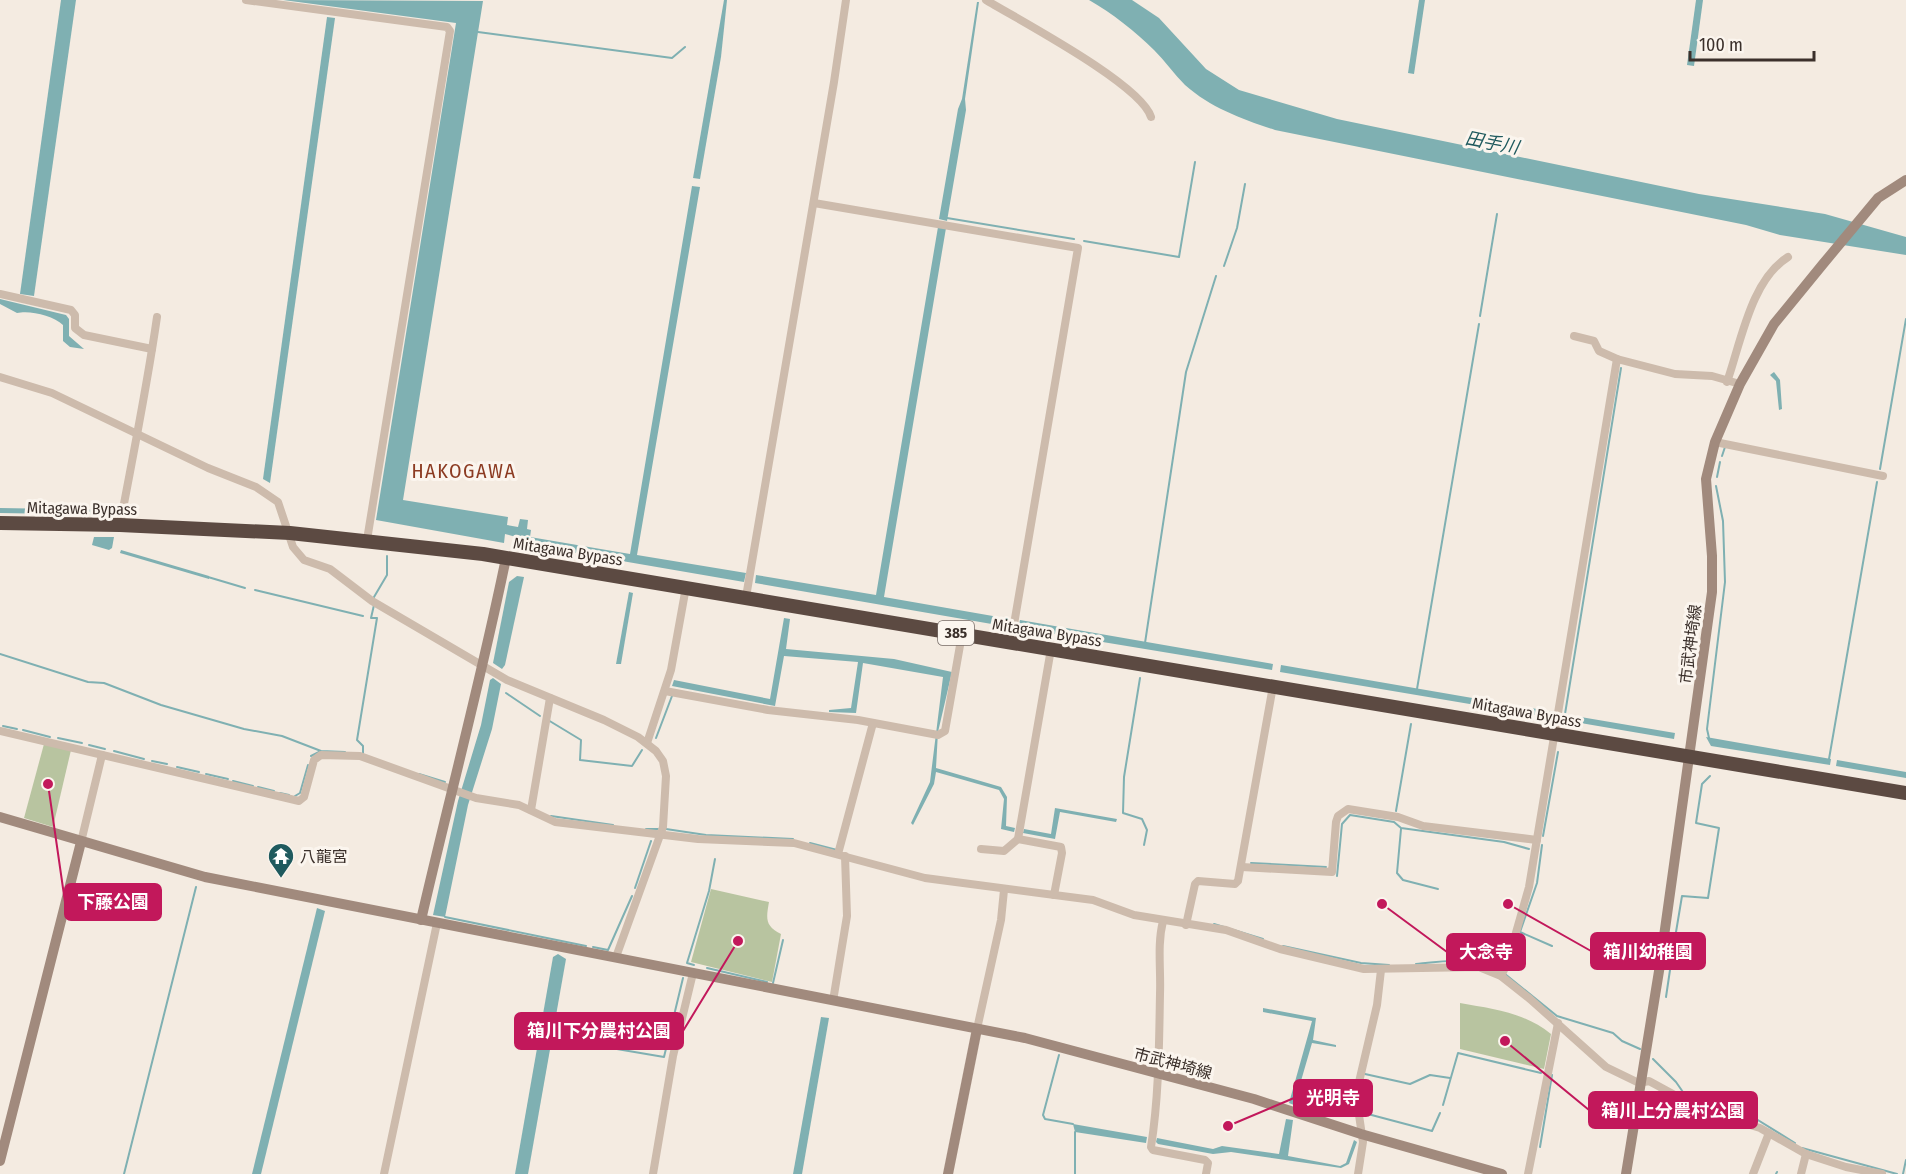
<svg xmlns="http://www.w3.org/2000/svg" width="1906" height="1174" font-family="'Fira Sans Condensed','Noto Sans JP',sans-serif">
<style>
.green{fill:#b8c4a0}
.water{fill:#7fb0b2}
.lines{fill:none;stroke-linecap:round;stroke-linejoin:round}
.stream{stroke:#7fb0b2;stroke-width:2}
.street{stroke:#cdbbac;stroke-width:8}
.secondary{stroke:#a18a7d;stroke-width:10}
.highway{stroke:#5c4a42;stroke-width:14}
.labels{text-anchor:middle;stroke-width:6;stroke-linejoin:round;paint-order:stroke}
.shield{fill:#fbf5ee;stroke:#756b66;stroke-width:1.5}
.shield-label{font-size:15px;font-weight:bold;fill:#3b302b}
.street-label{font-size:16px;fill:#3b302b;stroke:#fbf5ee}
.poi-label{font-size:16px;fill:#3b302b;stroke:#fbf5ee;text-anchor:start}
.water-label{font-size:18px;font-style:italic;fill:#1f5a5e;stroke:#fbf5ee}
.quarter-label{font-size:20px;letter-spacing:1.5px;fill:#8c3b22;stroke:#fbf5ee}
.leader{fill:none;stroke:#c2185b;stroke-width:2}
.callout-dot{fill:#c2185b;stroke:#fbf5ee;stroke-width:2}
.callout{fill:#c2185b;stroke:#c2185b;stroke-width:2}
.callout-label{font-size:18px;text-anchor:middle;font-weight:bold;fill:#fff}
</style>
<rect width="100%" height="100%" fill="#f4ebe1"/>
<!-- green -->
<g class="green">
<polygon points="44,744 71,750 53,827 24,818"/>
<path d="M711,889L769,902C766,919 765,926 781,934L772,982L691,962Z"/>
<path d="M1460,1003C1493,1009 1524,1012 1551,1034L1544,1069L1460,1049Z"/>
</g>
<!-- water -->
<g class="water">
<polygon points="61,0 76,0 34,296 20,294"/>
<polygon points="283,0 483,1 403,500 508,517 507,525 518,527 520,519 528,520 527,529 531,530 530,537 630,554 692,186 700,187 637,555 746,573 744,582 529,545 528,549 515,546 516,537 505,534 504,543 376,520 456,23"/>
<polygon points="724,0 727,0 721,57 700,179 693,178"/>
<path d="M1089,0H1132L1159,18L1206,69L1239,90L1337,119L1699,194L1825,214L1906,237V255L1780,235L1746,225L1275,130C1242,119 1211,108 1185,85C1174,74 1165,61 1154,50C1136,32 1112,13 1089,0Z"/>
<polygon points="1419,0 1425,0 1414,74 1408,73"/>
<polygon points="1696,0 1703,0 1694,66 1687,65"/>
<polygon points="977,2 979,2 965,99 966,110 947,221 939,219 958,109 962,99"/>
<polygon points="327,17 335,18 270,483 263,479"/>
<polygon points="938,227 946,228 884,597 1010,619 1009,627 755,583 756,575 876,595"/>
<path d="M0,299L66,315L69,319V336L84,349L70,347L63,341V325C53,315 29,310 17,313L0,304Z"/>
<polygon points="1774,372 1780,380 1782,409 1779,410 1776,381 1770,375"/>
<polygon points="0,508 117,510 117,515 0,513"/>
<polygon points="94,537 114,537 112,548 109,550 92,545"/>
<polygon points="121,550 209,576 209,579 120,553"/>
<polygon points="517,576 524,577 505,665 502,669 493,663 509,582"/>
<polygon points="629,592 633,593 621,664 616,664"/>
<polygon points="784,618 790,619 786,649 894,659 952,672 938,732 936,768 1001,787 1007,797 1006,826 1015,828 1014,832 1001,829 1004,799 999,790 936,772 934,784 913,825 911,823 930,782 943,677 863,663 856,713 829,712 829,710 851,708 858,662 784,656 775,706 672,686 674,680 770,699"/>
<polygon points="1020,620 1273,664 1272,670 1018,628"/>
<polygon points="1281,665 1554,712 1553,718 1280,672"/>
<polygon points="493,678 501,684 492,729 468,805 445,917 433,915 458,801 481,725 490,680"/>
<polygon points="1563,714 1675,733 1674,739 1563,720"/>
<polygon points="1706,737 1831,759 1830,765 1711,746"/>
<polygon points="1837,760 1906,772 1906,778 1836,766"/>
<polygon points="1055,808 1117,819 1116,822 1060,812 1055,839 1023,833 1024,829 1051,834"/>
<polygon points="317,908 325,911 261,1174 252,1174"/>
<polygon points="558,954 566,959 528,1174 515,1174 553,957"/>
<polygon points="1263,1008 1316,1018 1313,1040 1336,1045 1336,1047 1312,1043 1294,1105 1289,1103 1312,1021 1263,1012"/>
<polygon points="821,1017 829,1018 802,1174 793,1174"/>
<polygon points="1286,1119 1293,1120 1288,1156 1340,1166 1346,1163 1354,1140 1357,1142 1349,1164 1341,1168 1231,1152 1213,1154 1158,1144 1156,1142 1157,1138 1213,1149 1222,1146 1279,1154"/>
<polygon points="1073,1124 1147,1137 1146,1143 1075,1132"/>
</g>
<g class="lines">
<!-- stream -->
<g class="stream">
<polyline points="478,32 672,58 685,47"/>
<polyline points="947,218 1074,239"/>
<polyline points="1084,241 1179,257 1195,162"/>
<polyline points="1224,266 1237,228 1245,184"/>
<polyline points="1480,316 1497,214"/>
<polyline points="1722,456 1725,447"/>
<polyline points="1880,469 1906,319"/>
<polyline points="1717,477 1720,462"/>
<polyline points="208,577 245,588"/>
<polyline points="255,590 363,616"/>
<polyline points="374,597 387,575 387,556"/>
<polyline points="1145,643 1186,372 1216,276"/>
<polyline points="0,654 88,682 104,683 161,705 244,729 282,736 321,751 345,752"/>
<polyline points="1140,678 1124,777 1123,813 1142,819 1147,830 1144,845"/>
<polyline points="1417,689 1479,324"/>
<polyline points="506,693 540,716"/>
<polyline points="1565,714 1621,368"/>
<polyline points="548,720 581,740 580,760 632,766 642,750"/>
<polyline points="3,726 17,729"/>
<polyline points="23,730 50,737"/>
<polyline points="58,738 82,743"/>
<polyline points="656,738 672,696"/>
<polyline points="1709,738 1707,729 1725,582 1723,521 1716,486"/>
<polyline points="89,745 105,749"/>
<polyline points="114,751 144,759"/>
<polyline points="363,753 363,746 357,740 377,618 371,618 374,605"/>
<polyline points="311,756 319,752"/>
<polyline points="1829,759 1877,482"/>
<polyline points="152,761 167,764"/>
<polyline points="177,767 199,772"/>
<polyline points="206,774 228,779"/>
<polyline points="419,774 445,782"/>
<polyline points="233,781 253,786"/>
<polyline points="258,787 274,791"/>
<polyline points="280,793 289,795"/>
<polyline points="295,796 300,793 308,765"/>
<polyline points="1396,811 1411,724"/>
<polyline points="551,816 613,825"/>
<polyline points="646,829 658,829"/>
<polyline points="666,829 706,835 793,839"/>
<polyline points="1401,829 1397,873 1403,880 1438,889"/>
<polyline points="1543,836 1558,752"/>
<polyline points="810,843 837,850"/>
<polyline points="1542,845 1537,883 1520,932 1552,946"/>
<polyline points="1251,863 1326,867"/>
<polyline points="1337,876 1342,824 1350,815 1394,822 1401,828 1504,842 1529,849"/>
<polyline points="635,888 651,841"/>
<polyline points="445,917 586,946"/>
<polyline points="1214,924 1263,939"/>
<polyline points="1283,946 1361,963 1389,965"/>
<polyline points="593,947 608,950 632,896"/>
<polyline points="1671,962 1682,896 1708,898 1719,828 1696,823 1702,784 1710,776"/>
<path d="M1416,964C1444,961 1475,956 1501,971"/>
<polyline points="694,965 687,963 709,891 715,859"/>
<polyline points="707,968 767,982"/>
<polyline points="1505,974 1557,1016 1613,1033 1622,1041 1640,1049"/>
<polyline points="773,983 783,940"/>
<polyline points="1666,997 1670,970"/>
<polyline points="552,1038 664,1057 683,978"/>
<polyline points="1059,1055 1043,1115 1045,1119 1073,1124"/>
<polyline points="1653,1059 1676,1082 1685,1095 1707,1108 1753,1117 1795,1143"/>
<polyline points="1365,1074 1410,1084 1430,1075 1450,1078"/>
<polyline points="1362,1083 1364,1113"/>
<polyline points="1443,1105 1458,1053 1541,1073"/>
<polyline points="1362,1116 1364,1113 1432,1131 1440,1113"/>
<polyline points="1075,1132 1075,1174"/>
<polyline points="1540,1147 1552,1075"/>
<polyline points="1802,1148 1897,1174"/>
<polyline points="124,1174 196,887"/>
<polyline points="1776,1174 1777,1172"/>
<polyline points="1903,1174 1906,1160"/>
</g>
<!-- street -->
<g class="street">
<polyline points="246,0 447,27 450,31 367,540"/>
<path d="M986,0C1019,20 1141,84 1151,117"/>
<polyline points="814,203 1078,248 1011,642"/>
<polyline points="0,294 71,310 75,315 75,328 84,335 152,349"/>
<polyline points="1574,336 1594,341 1599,351 1617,359 1675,374 1712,376 1740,384"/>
<polyline points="0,377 52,393 208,468 256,487 278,502 293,547 304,560 330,569 372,601 507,680 604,720 638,737 656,751 663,761 666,776 663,827 616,957"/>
<path d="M1727,382C1741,342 1751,280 1788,257"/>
<polyline points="1715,442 1883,476"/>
<path d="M120,525C133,455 147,387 157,317"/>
<polyline points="746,597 834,82 846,0"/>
<polyline points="665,691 768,710 858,720 938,735 945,731 962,634"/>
<polyline points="0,731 299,801 304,797 314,760 321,755 360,756 476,798 519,805 555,822 698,839 794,843 925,878 1093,900 1134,915 1226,930 1280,949 1364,969 1479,967 1501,976 1530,999 1606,1067 1639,1083 1649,1081 1704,1111 1760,1128 1806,1154 1846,1167 1882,1174"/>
<polyline points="647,743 671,670 686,587"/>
<polyline points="531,810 550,698"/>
<polyline points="1018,839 1061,847 1062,853 1054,895"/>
<polyline points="81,842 102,755"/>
<polyline points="981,849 1004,851 1018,839 1051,649"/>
<polyline points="838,854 873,723"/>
<polyline points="1242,867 1332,872 1336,822 1338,816 1348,809 1398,817 1423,826 1537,840"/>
<path d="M1163,921C1157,945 1161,969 1160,994C1159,1045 1159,1096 1151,1147L1153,1150L1205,1160L1208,1163L1206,1174"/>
<polyline points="1186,925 1195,884 1198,881 1235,884 1238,881 1273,686"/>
<polyline points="1501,976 1507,964 1529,887 1617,359"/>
<polyline points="833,1001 847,916 845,856"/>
<polyline points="977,1029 1001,920 1004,890"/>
<polyline points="384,1174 437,923"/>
<polyline points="653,1174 673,1056 693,973"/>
<polyline points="1358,1174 1363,1142 1356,1095 1377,1005 1381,970"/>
<polyline points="1528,1174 1558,1023"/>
<polyline points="1753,1174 1769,1133"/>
<polyline points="1801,1174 1806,1154"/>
</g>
<!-- secondary -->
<g class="secondary">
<polyline points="0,817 205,877 1025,1038 1254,1099 1361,1134 1502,1174"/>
<path d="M421,920C449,799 481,680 506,558"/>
<polyline points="0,1161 81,842"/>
<polyline points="948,1174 977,1029"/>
<polyline points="1626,1174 1660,965 1712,592 1712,556 1706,479 1715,442 1740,384 1774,324 1823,264 1878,198 1906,180"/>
</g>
<!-- highway -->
<polyline class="highway" points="0,523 120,525 290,533 483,554 1906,793"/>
</g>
<!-- icons -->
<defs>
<g id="temple-pin" transform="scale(1.35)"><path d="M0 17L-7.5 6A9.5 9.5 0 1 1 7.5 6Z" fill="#1f5a5e" stroke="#fbf5ee"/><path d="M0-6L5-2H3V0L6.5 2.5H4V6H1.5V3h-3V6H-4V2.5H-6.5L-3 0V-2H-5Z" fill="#fff"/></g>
</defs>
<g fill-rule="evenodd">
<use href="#temple-pin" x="281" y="856"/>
</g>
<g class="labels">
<!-- shield labels -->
<rect class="shield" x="938" y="621" width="36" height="24" rx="4.5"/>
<g class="shield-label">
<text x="956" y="638">385</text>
</g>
<!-- street labels -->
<g class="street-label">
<text transform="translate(82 508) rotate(1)" y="6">Mitagawa Bypass</text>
<text transform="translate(568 551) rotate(9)" y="6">Mitagawa Bypass</text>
<text transform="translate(1047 632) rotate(9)" y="6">Mitagawa Bypass</text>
<text transform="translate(1690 644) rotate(-83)" y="6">市武神埼線</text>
<text transform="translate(1527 712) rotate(10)" y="6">Mitagawa Bypass</text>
<text transform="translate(1173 1063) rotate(15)" y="6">市武神埼線</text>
</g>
<!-- poi labels -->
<g class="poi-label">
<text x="300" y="862">八龍宮</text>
</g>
<!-- water labels -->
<g class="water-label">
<text transform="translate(1492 143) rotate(11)" y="6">田手川</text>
</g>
<!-- quarter labels -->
<g class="quarter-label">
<text x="464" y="478">HAKOGAWA</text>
</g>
</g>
<!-- callouts -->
<path class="leader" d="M48 784L65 902M1508 904L1591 951M1382 904L1447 952M738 941L683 1031M1228 1126L1294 1098M1505 1041L1589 1110"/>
<g class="callout-dot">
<circle cx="48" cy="784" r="6"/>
<circle cx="1508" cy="904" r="6"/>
<circle cx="1382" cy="904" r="6"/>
<circle cx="738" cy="941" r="6"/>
<circle cx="1228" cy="1126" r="6"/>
<circle cx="1505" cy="1041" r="6"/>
</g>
<g class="callout">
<rect x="65" y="884" width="96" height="36" rx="6"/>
<rect x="1591" y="933" width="114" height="36" rx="6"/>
<rect x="1447" y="934" width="78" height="36" rx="6"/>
<rect x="515" y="1013" width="168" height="36" rx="6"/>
<rect x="1294" y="1080" width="78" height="36" rx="6"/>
<rect x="1589" y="1092" width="168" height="36" rx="6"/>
</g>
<g class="callout-label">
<text x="113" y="908">下藤公園</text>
<text x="1648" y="958">箱川幼稚園</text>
<text x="1486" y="958">大念寺</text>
<text x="599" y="1037">箱川下分農村公園</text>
<text x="1333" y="1104">光明寺</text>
<text x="1673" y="1117">箱川上分農村公園</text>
</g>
<!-- scale -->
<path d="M1690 51v9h124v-9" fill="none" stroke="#3b302b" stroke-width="3"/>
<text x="1699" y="51" font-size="18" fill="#3b302b" stroke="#fbf5ee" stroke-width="4.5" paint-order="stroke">100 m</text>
</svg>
